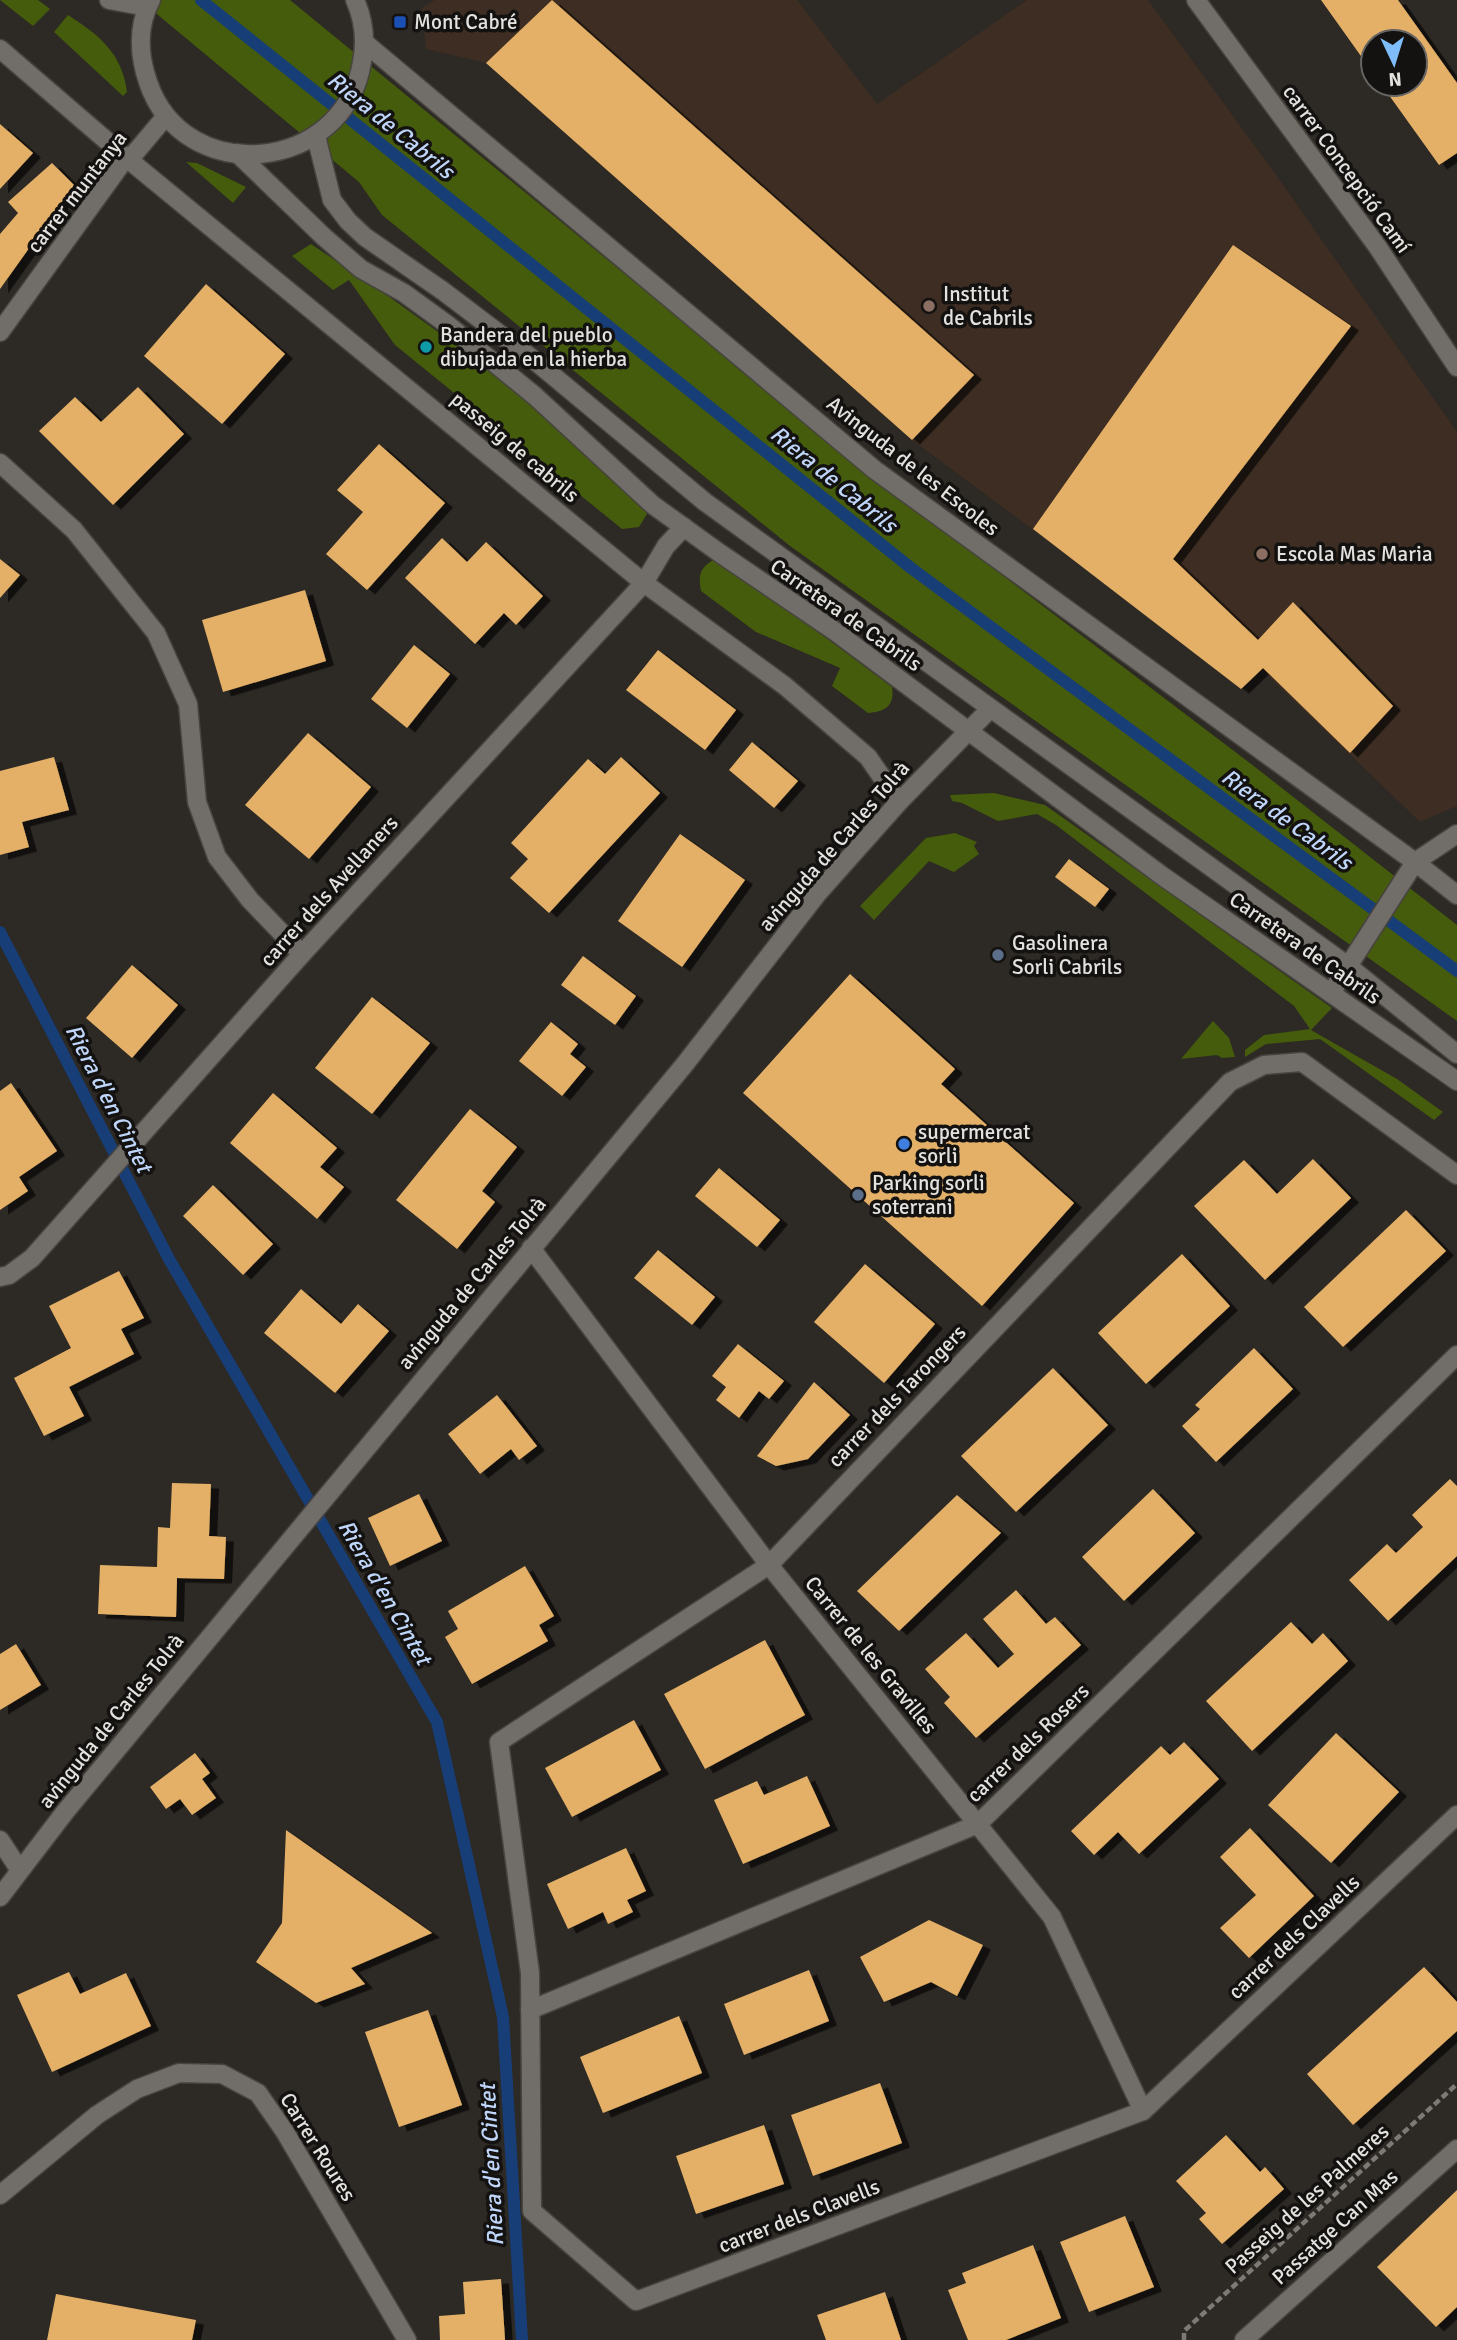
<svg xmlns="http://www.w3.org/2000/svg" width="1457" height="2340" font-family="Signika,sans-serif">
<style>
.education{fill:#3d2d22}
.green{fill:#445c0b}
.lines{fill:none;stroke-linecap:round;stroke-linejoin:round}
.stream{stroke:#183e78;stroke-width:12}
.building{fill:#e4b067;filter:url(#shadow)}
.service-casing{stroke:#474440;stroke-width:21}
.pedestrian-casing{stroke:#474440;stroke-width:21}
.minor-casing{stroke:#474440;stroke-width:21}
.tertiary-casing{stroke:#474440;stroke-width:21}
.path{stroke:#7d7a75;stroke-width:4.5;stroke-dasharray:7 3.5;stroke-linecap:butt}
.service{stroke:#716d68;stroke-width:18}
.pedestrian{stroke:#716d68;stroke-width:18}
.minor{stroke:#716d68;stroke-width:18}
.tertiary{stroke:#716d68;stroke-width:18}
.transit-dot{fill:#1a4fb4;stroke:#141210;stroke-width:2.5}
.education-dot{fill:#8d6e63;stroke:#141210;stroke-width:2.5}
.culture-dot{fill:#0f9aa8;stroke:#141210;stroke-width:2.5}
.service-dot{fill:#5c6f8a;stroke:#141210;stroke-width:2.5}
.shop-dot{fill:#3f7fe0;stroke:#141210;stroke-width:2.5}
.labels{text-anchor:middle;stroke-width:7;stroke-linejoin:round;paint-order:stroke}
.poi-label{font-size:21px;fill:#e4e2df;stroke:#141210;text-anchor:start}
.street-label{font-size:21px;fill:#e4e2df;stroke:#141210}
.water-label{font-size:23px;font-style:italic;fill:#bfd6fa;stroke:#141210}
</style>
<defs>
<filter id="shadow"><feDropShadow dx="8" dy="4.5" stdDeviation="0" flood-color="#0009"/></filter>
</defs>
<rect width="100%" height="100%" fill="#2d2924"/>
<!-- education -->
<polygon class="education" points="435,0 797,0 877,104 1027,0 1148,0 1274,172 1457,432 1457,806 1420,822 1261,669 1257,667 1244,686 912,440 486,63 426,49 422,8"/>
<!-- green -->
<g class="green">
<polygon points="0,0 38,0 50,9 33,26"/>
<polygon points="140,0 290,0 873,477 1255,767 1457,925 1457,1021 790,546 382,215 359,182"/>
<path d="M68,15C99,35 122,53 127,92L123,96L54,32Z"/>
<polygon points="186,162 197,163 246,187 233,203"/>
<polygon points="311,244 381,291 480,362 640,499 647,514 639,527 622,529 395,345 349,280 333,290 292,256"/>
<path d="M713,560L726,563L892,687C895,705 886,712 868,713L832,686L840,668L756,632L701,591C698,575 700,568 713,560Z"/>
<polygon points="994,793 1045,805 1332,1008 1311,1030 1397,1079 1443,1112 1434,1120 1320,1039 1266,1044 1245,1057 1245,1050 1264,1035 1310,1029 1294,1006 1056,825 1037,814 998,821 962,803 952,801 950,795"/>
<polygon points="955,833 977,842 974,846 979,854 954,872 929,861 874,920 860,906 926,838"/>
<polygon points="1213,1021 1229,1038 1235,1057 1222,1058 1217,1055 1181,1059"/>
</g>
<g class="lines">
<!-- stream -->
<g class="stream">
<polyline points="201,0 911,568 1457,971"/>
<polyline points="0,932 169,1259 437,1722 503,2017 522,2340"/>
</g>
</g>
<!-- building -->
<g class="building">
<polygon points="552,0 974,375 912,440 486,63"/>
<polygon points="1321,0 1398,0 1457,83 1457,153 1439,165 1381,84 1415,84 1415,42 1373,42 1373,73"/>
<polygon points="0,124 33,153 0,189"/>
<polygon points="52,163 74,185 0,289 0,234 18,213 8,202"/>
<polygon points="1233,245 1351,326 1173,559 1258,640 1293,602 1393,706 1350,753 1263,668 1241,689 1033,529"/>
<polygon points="206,284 285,354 222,424 144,356"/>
<polygon points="138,387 184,434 113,505 39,431 75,397 101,422"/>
<polygon points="379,444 445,503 367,590 326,554 363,512 337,490"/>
<polygon points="442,538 467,562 486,542 543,596 516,625 504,613 475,644 405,578"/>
<polygon points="0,559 20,575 0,598"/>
<polygon points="305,590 326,661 223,692 202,620"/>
<polygon points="414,645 450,674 407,728 371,699"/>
<polygon points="658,650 736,710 705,750 626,690"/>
<polygon points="308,733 371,787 309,859 245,805"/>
<polygon points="752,742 798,781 774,808 729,770"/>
<polygon points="54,757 69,810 22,822 29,847 0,855 0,771"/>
<polygon points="621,757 660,793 549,913 510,878 528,859 511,843 588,759 605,774"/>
<polygon points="680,834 745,880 682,967 618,921"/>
<polygon points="1069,859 1109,889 1095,907 1055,877"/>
<polygon points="583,956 636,996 615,1025 561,985"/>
<polygon points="132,965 178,1005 132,1058 86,1018"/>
<polygon points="850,974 955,1069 941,1084 1074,1203 982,1306 743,1093"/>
<polygon points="372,997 430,1043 372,1114 315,1068"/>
<polygon points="551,1022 578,1044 570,1054 586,1067 562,1096 519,1061"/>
<polygon points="11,1083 57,1151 19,1177 28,1191 0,1210 0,1091"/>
<polygon points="273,1093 337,1148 320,1167 344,1187 317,1219 230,1143"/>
<polygon points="470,1109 517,1147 482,1191 495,1202 457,1249 396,1200"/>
<polygon points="1313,1159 1351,1198 1265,1280 1194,1206 1244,1160 1277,1194"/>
<polygon points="719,1168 780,1220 757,1247 695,1196"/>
<polygon points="213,1185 273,1244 243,1275 183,1216"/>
<polygon points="1406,1210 1446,1251 1343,1347 1304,1307"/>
<polygon points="658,1250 715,1297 692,1325 634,1278"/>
<polygon points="1182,1254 1230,1306 1146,1384 1098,1333"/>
<polygon points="865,1264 935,1324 884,1383 814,1322"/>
<polygon points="119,1271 144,1318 121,1329 134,1354 69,1387 84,1416 44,1436 14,1378 71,1348 49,1306"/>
<polygon points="301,1289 341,1324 358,1304 389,1331 335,1393 264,1333"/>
<polygon points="738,1344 784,1381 769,1399 759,1391 739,1418 716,1400 726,1387 712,1376"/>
<polygon points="1254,1348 1293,1389 1216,1462 1182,1426 1200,1409 1195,1405"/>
<polygon points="1053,1368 1108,1425 1016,1512 961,1456"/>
<polygon points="814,1382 850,1415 808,1459 776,1466 757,1456"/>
<polygon points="497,1395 537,1446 519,1460 511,1449 480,1474 448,1434"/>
<polygon points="1450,1479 1457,1486 1457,1556 1388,1621 1349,1580 1387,1544 1396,1553 1423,1527 1412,1515"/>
<polygon points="172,1483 211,1484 209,1536 226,1537 224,1579 177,1578 176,1617 98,1614 100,1565 157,1567 158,1527 170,1528"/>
<polygon points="1153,1489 1195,1533 1124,1601 1082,1557"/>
<polygon points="419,1494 442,1541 390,1566 368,1518"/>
<polygon points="957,1495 1001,1533 899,1631 857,1591"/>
<polygon points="525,1566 554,1616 539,1625 548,1641 472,1684 445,1637 458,1629 448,1611"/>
<polygon points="1016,1590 1046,1624 1055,1617 1081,1645 976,1738 944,1703 950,1697 925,1669 966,1633 998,1668 1014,1654 983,1619"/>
<polygon points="1291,1622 1312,1644 1323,1633 1348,1661 1252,1751 1206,1701"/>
<polygon points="765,1640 805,1715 705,1769 664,1694"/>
<polygon points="16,1644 41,1685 0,1710 0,1654"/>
<polygon points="634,1720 661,1770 572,1817 545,1768"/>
<polygon points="1336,1733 1399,1792 1331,1863 1268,1805"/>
<polygon points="1184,1742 1219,1779 1139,1854 1118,1832 1094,1855 1071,1831 1161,1746 1170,1755"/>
<polygon points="195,1753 210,1773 202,1779 216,1798 192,1815 180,1799 166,1809 150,1787"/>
<polygon points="807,1776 830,1826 743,1864 714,1800 757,1781 764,1795"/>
<polygon points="1250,1828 1314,1896 1249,1958 1220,1928 1256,1895 1220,1857"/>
<polygon points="286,1830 432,1933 351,1968 365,1984 316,2003 256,1962 282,1923"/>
<polygon points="626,1848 646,1891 627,1900 633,1912 608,1924 603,1912 568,1929 547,1884"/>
<polygon points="929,1920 983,1945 957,1996 931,1982 884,2002 860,1957"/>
<polygon points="1424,1967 1457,2002 1457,2031 1353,2125 1307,2074"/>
<polygon points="809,1970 829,2021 744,2055 724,2004"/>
<polygon points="69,1972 80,1994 126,1973 151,2026 52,2072 17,1995"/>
<polygon points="428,2010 462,2105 399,2127 365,2032"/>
<polygon points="679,2016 702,2073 603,2113 580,2057"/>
<polygon points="880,2083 902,2143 813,2176 791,2115"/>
<polygon points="764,2125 784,2184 696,2214 676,2156"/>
<polygon points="1226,2135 1260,2172 1265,2167 1284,2189 1222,2244 1199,2219 1206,2213 1176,2181"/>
<polygon points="1457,2190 1457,2307 1436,2327 1377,2267"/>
<polygon points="1125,2216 1154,2287 1089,2312 1060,2242"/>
<polygon points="1033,2245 1061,2318 1006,2340 968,2340 948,2290 966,2283 962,2273"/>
<polygon points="501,2279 505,2340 440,2340 439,2316 465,2314 463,2282"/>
<polygon points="885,2292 901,2340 826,2340 817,2315"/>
<polygon points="56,2294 196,2320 192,2340 47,2340"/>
</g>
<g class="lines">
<!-- service casing -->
<g class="service-casing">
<polyline id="service" points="0,49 129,160 644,583 785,686 868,757 899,802"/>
</g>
<!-- pedestrian casing -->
<g class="pedestrian-casing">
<polyline id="pedestrian" points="0,1840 19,1869"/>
</g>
<!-- minor casing -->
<g class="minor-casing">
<g id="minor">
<polyline points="1196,0 1377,246 1457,367"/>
<polyline points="365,43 875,470 1415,862 1457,895"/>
<polyline points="0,332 122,163 129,160 166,116"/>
<polyline points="0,463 74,530 156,633 188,704 197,802 217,857 250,900 302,954"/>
<polyline points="1331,993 1415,862 1457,834"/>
<polyline points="1457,1175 1302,1062 1264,1065 1230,1082 769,1565 499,1742 530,1973 532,2211 636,2301 1143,2111 1457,1815"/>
<polyline points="531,1248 769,1565 1052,1917 1143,2111"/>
<polyline points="0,1277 9,1275 32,1258 302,954 644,583 666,546 684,527"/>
<polyline points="0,1897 65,1812 685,1064 818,893 899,802 990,709"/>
<polyline points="530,2010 978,1824 1457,1355"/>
<polyline points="0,2195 97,2115 137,2089 179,2073 222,2074 258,2093 285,2132 407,2340"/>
<polyline points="1244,2340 1457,2149"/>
</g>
</g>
<!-- tertiary casing -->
<g class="tertiary-casing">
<g id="tertiary">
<polyline points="109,0 147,7"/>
<path d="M151,0C137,26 139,56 148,82C184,189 344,173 362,62C366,41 364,20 355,0"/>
<polyline points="316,136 332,200 348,221 365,237 443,291 534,360 705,502 1348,966 1457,1054"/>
<polyline points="237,153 324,237 361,269 404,293 448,325 535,396 653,505 721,554 836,632 1161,875 1457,1081"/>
</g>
</g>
<!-- path -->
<polyline class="path" points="1184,2340 1184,2331 1457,2084"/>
<!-- service -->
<use href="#service" class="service"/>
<!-- pedestrian -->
<use href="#pedestrian" class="pedestrian"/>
<!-- minor -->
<use href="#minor" class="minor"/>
<!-- tertiary -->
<use href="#tertiary" class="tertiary"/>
</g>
<!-- markers -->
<rect class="transit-dot" x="393" y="15" width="14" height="14" rx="3.5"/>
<g class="education-dot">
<circle cx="929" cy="306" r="7"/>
<circle cx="1262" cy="554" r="7"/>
</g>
<circle class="culture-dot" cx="426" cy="347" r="7"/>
<g class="service-dot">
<circle cx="998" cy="955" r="7"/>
<circle cx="858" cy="1195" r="7"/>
</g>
<circle class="shop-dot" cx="904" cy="1144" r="7"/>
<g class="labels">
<!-- poi labels -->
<g class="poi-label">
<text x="414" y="29">Mont Cabré</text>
<text x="943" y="301">Institut<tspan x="943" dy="24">de Cabrils</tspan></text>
<text x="440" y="342">Bandera del pueblo<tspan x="440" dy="24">dibujada en la hierba</tspan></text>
<text x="1276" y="561">Escola Mas Maria</text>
<text x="1012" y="950">Gasolinera<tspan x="1012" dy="24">Sorli Cabrils</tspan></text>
<text x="918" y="1139">supermercat<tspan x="918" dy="24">sorli</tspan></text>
<text x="872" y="1190">Parking sorli<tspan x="872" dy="24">soterrani</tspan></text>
</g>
<!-- street labels -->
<g class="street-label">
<text transform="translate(1347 169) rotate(54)" y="7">carrer Concepció Camí</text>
<text transform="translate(77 192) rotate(-52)" y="7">carrer muntanya</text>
<text transform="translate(515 447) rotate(40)" y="7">passeig de cabrils</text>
<text transform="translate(913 466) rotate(38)" y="7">Avinguda de les Escoles</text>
<text transform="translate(846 615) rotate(35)" y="7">Carretera de Cabrils</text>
<text transform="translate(834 846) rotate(-49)" y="7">avinguda de Carles Tolrà</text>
<text transform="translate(329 891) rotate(-48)" y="7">carrer dels Avellaners</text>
<text transform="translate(1305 948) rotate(35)" y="7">Carretera de Cabrils</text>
<text transform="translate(472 1283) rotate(-50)" y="7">avinguda de Carles Tolrà</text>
<text transform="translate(897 1396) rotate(-46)" y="7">carrer dels Tarongers</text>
<text transform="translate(871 1655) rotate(51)" y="7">Carrer de les Gravilles</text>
<text transform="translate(111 1721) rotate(-51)" y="7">avinguda de Carles Tolrà</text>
<text transform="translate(1028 1743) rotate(-44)" y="7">carrer dels Rosers</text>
<text transform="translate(1294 1937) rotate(-43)" y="7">carrer dels Clavells</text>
<text transform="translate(318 2147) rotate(58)" y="7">Carrer Roures</text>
<text transform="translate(1307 2199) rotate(-42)" y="7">Passeig de les Palmeres</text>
<text transform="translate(799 2216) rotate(-21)" y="7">carrer dels Clavells</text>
<text transform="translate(1335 2227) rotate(-42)" y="7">Passatge Can Mas</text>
</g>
<!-- water labels -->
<g class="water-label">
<text transform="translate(391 125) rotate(39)" y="8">Riera de Cabrils</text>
<text transform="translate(834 479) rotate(39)" y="8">Riera de Cabrils</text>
<text transform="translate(1287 819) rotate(36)" y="8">Riera de Cabrils</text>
<text transform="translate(109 1098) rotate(63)" y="8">Riera d'en Cintet</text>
<text transform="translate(385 1592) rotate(60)" y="8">Riera d'en Cintet</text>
<text transform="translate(491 2165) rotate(-93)" y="8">Riera d'en Cintet</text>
</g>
</g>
<!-- north arrow -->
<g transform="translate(1394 63) rotate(176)"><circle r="33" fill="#141210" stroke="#676563" stroke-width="2"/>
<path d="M0-5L12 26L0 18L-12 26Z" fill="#7ebdf9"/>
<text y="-10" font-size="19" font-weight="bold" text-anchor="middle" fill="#e4e2df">N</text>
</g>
</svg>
